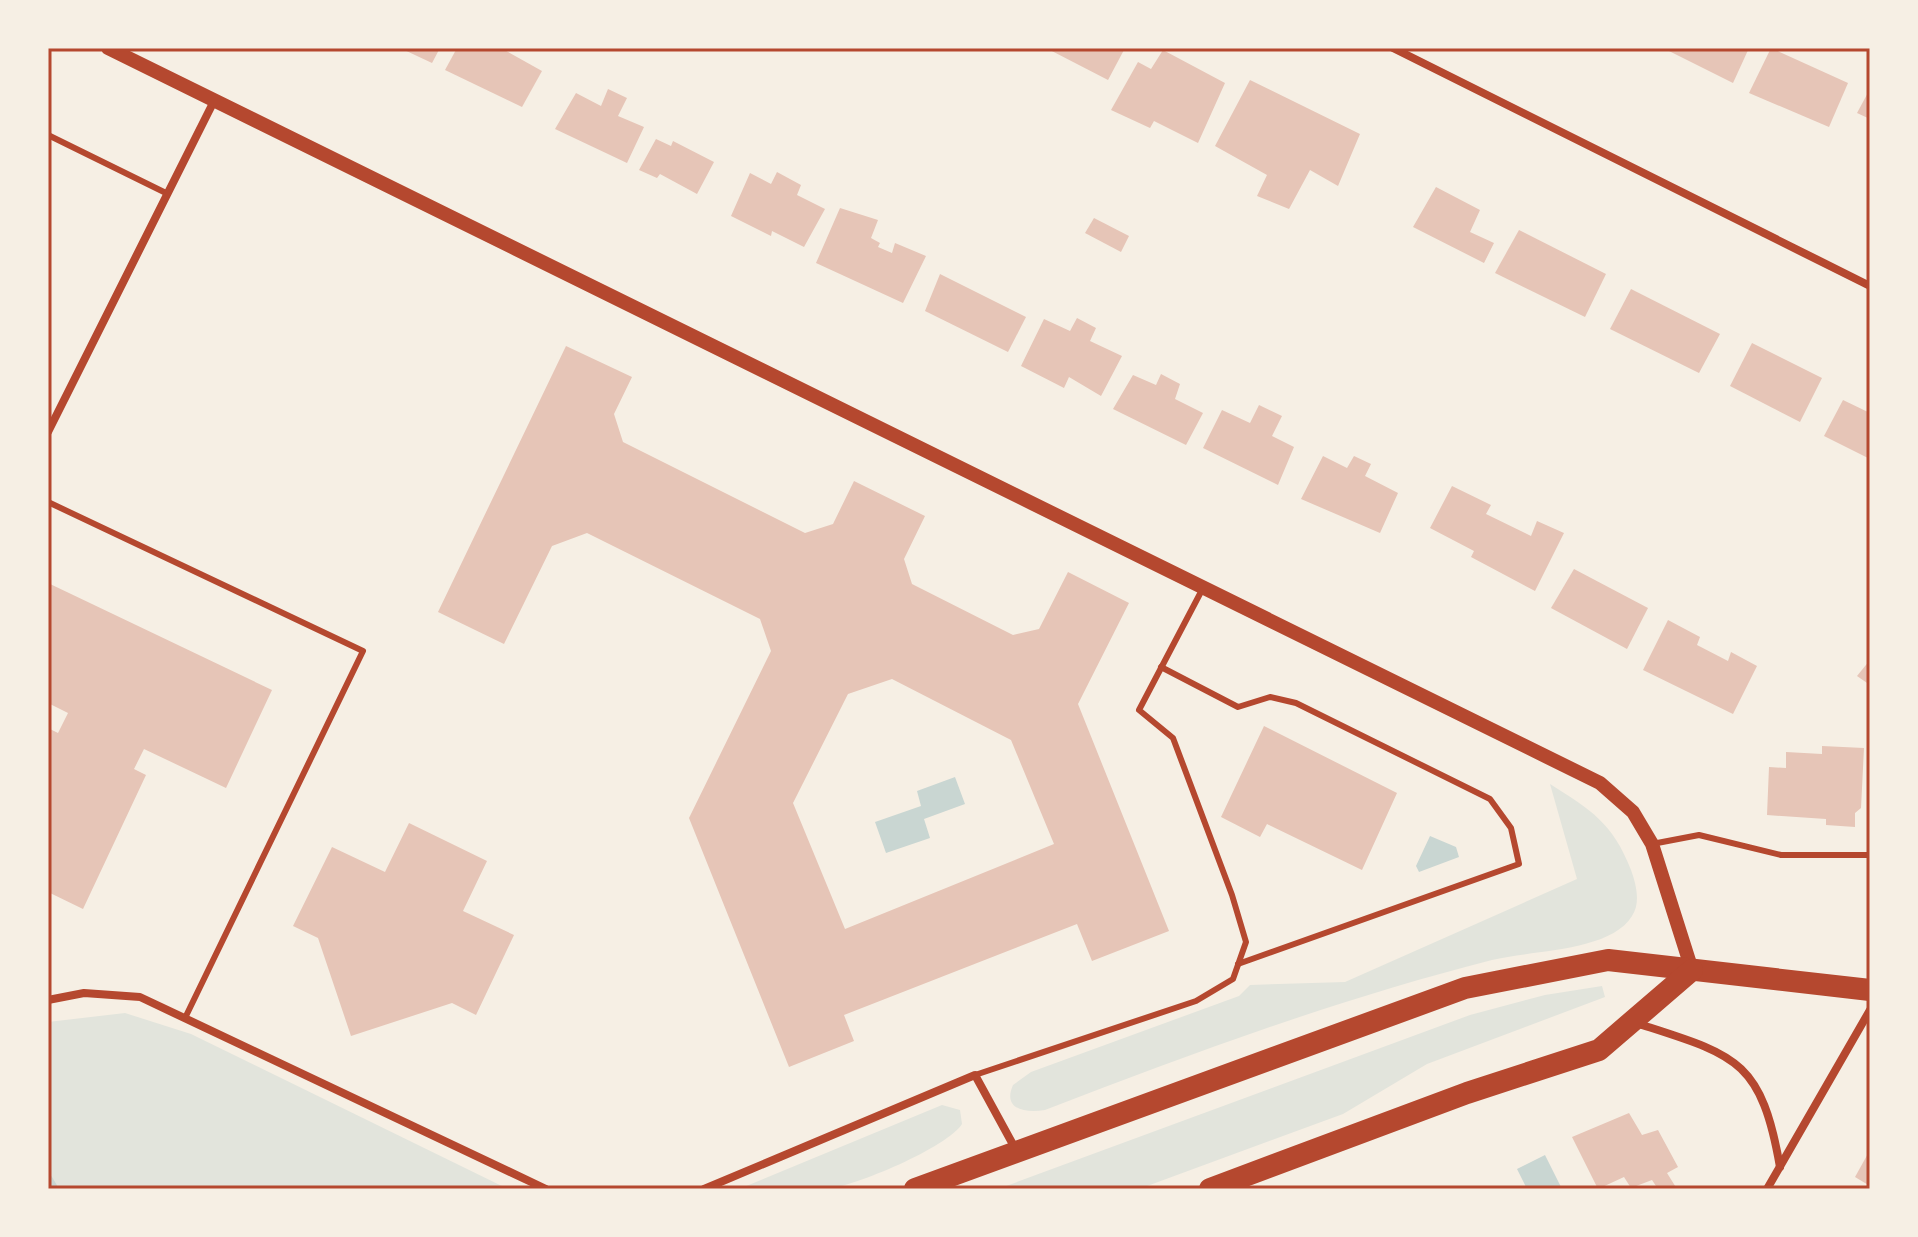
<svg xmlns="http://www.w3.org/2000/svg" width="1918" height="1237" font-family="'Noto Sans',sans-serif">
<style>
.green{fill:#e2e4dc}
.water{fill:#c9d6d2}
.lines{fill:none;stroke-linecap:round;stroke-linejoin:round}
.stream{stroke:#c9d6d2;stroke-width:9}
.building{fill:#e6c5b7;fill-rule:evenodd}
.service{stroke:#b5482f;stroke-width:6}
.minor{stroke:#b5482f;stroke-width:8}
.tertiary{stroke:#b5482f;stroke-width:14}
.trunk{stroke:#b5482f;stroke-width:22}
.neatline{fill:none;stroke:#b5482f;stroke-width:3}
</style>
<rect width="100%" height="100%" fill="#f6efe4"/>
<!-- green -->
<g class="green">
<path d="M1550,784C1591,810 1613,823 1631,870C1636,884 1641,903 1632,916C1610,952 1531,950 1492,960C1339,999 1192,1053 1045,1110C1026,1113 1002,1110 1013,1085L1031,1072L1239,996L1250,985L1345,982L1577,879Z"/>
<polygon points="1602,986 1605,997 1427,1064 1343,1114 1139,1189 998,1189 1470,1015 1545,995"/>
<polygon points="125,1013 191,1034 508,1189 48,1189 48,1022"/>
<path d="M942,1105L960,1110L962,1124C948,1147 854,1187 826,1189C797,1191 768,1189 739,1189Z"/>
</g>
<!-- water -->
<g class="water">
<polygon points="955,777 965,804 924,819 930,838 886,853 875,822 921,806 917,791"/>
<polygon points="1430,836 1456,847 1459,857 1419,872 1416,866"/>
<polygon points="1545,1155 1562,1189 1527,1189 1517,1169"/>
</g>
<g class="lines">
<!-- stream -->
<polyline class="stream" points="48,1179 54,1189"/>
</g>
<!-- building -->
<g class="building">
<polygon points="400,48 440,48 432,63"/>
<polygon points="457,48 501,48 542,71 522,107 445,70"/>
<polygon points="1046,48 1125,48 1108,80"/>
<polygon points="1663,48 1749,48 1733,83"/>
<polygon points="1771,48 1848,83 1829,127 1749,93"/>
<polygon points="1163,50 1225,83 1198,143 1154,121 1150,128 1111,110 1138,62 1151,69"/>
<polygon points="1250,80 1360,134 1338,186 1310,170 1289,209 1257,196 1267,175 1215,146"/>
<polygon points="608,89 627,98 618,116 644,127 627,163 555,129 576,93 601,106"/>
<polygon points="1870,89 1870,119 1857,113"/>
<polygon points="656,139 671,146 673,141 714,162 697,194 660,174 657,178 639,170"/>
<polygon points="777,172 801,185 797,195 825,209 804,247 772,231 771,236 731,216 750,173 771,184"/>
<polygon points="1436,187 1480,210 1470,232 1494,243 1484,263 1413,227"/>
<polygon points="840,208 878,220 871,238 880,243 878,247 892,253 895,243 926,256 903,303 816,263"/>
<polygon points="1094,218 1129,236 1121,252 1085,233"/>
<polygon points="1519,230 1606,274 1585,317 1495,273"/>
<polygon points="940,274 1026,317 1008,352 925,311"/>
<polygon points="1631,289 1720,334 1699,373 1610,329"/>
<polygon points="1077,318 1096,328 1090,341 1122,356 1101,396 1069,377 1064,388 1021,366 1044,319 1070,331"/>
<polygon points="1752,343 1822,378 1800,422 1730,386"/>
<path d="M566,346L632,377L614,414L623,442L805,533L833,524L854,481L925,516L904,559L912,584L1013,635L1039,629L1068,572L1129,603L1078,704L1169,931L1092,961L1077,924L844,1015L854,1041L789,1067L689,818L771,651L760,619L587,533L552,546L504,644L438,612ZM892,679L1011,740L1054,844L845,929L793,803L848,694Z"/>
<polygon points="1161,374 1180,384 1175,399 1203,413 1186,445 1113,409 1133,375 1156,385"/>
<polygon points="1843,400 1870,413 1870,459 1824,436"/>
<polygon points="1259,405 1282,416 1272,436 1294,447 1278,485 1203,448 1222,410 1250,423"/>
<polygon points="1323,456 1347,468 1354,456 1371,464 1365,476 1398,493 1380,533 1301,499"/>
<polygon points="1452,486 1491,505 1486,514 1531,536 1537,521 1564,533 1535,591 1471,557 1474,551 1430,528"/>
<polygon points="1574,569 1648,608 1627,649 1551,608"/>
<polygon points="48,583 272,690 226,788 144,749 134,769 146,775 83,909 48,892 48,728 58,733 68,713 48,703"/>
<polygon points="1668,620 1700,637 1697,645 1728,661 1731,652 1757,666 1733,714 1643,670"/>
<polygon points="1870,660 1870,685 1857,676"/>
<polygon points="1264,726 1397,793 1362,870 1267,824 1260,837 1221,817"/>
<polygon points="1822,746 1864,748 1861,808 1855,813 1855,827 1826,825 1826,819 1767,815 1769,767 1786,768 1786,752 1822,754"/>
<polygon points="409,823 487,861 463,911 514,935 476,1015 452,1003 351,1036 318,938 293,926 332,847 385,872"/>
<polygon points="1629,1113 1642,1135 1658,1130 1678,1167 1667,1173 1677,1189 1658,1189 1652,1180 1631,1188 1624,1177 1598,1189 1572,1137"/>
<polygon points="1870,1150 1870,1186 1855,1177"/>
</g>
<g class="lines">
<!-- service -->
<g class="service">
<polyline points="48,135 168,194"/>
<polyline points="48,502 363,651 185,1018"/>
<polyline points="1161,667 1238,707 1270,697 1296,703 1490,799 1511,828 1519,864 1238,964"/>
<polyline points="1652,844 1699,835 1781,855 1870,855"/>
<polyline points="975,1075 1196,1001 1233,979 1246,942 1232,895 1173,738 1139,710 1203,588"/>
</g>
<!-- minor -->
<g class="minor">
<polyline points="1393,48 1870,286"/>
<polyline points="48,432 214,101"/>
<polyline points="48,1000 84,993 140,997 546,1189"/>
<path d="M1636,1023C1735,1055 1761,1058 1780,1167"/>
<polyline points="704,1189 975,1075 1016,1150"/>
<polyline points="1767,1189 1870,1010"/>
</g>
<!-- tertiary -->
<polyline class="tertiary" points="108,48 1600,783 1633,812 1652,844 1692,970"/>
<!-- trunk -->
<g class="trunk">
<polyline points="915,1189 1465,988 1608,960 1870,990"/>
<polyline points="1210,1189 1467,1093 1599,1050 1692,970"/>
</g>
</g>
<!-- border -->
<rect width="1918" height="1237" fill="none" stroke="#f6efe4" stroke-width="100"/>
<rect x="50" y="50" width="1818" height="1137" class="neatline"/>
</svg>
